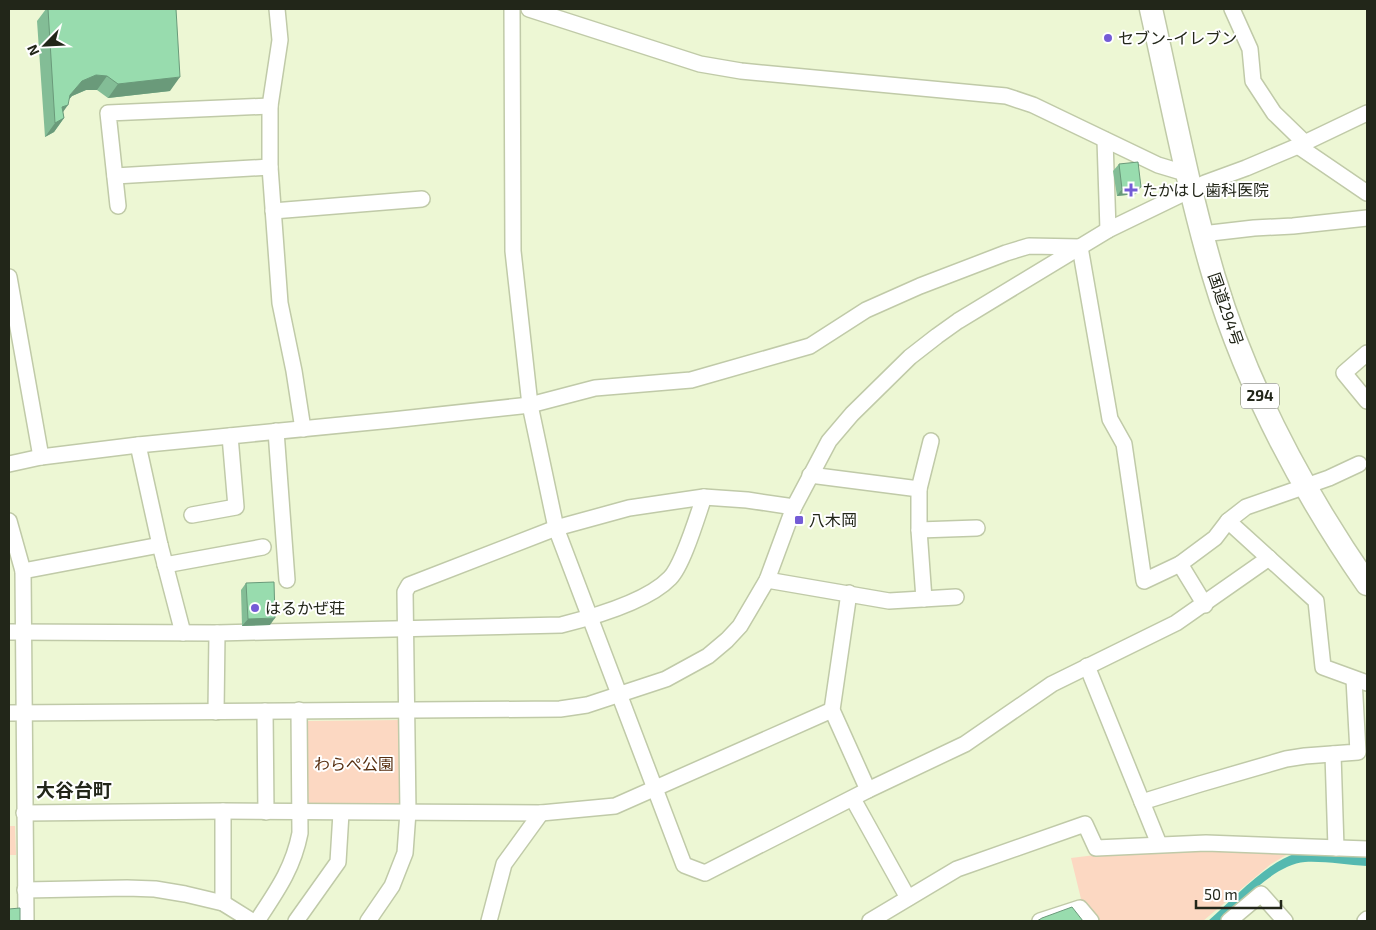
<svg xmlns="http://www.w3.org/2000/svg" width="1376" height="930" font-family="'Exo 2','Noto Sans JP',sans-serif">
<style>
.green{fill:#fcd8c2}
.water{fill:#55b9b0}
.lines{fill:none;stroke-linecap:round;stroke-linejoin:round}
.minor-casing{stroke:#c0caa8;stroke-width:18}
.highway-casing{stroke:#c0caa8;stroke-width:25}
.minor{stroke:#fff;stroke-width:15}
.highway{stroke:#fff;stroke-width:22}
.wall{fill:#83bd96}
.shaded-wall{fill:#6a9a7a}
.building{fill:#98dcae;stroke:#6a9a7a}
.poi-dot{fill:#745cd6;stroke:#fff;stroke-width:2}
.labels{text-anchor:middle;stroke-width:4;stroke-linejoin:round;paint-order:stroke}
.shield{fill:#fff;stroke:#64675e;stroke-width:1}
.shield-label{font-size:15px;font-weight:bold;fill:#222619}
.poi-label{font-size:16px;fill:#222619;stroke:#fff;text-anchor:start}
.street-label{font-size:16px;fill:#222619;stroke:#fff}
.park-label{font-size:16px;fill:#572e0f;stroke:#fff}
.quarter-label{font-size:19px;font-weight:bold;fill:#222619;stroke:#fff}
</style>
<rect width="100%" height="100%" fill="#edf7d4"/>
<!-- green -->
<g class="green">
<polygon points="401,720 402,807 306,808 305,721"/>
<polygon points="9,826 15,826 16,855 9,855"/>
<polygon points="1207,841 1298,851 1288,854 1271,864 1203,921 1097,921 1082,903 1071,858"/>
</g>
<!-- water -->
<path class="water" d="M1297,853L1367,855V866C1347,865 1325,861 1305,862C1275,864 1242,902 1221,921H1208C1234,899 1265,863 1297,853Z"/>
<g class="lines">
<!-- minor casing -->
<g class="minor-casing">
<g id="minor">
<polyline points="277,9 280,40 270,106 270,167 280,303 294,371 303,429"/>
<polyline points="512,9 513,251 530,405 556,528 684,865 705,873 868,790 965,744 1052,684 1176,623 1269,558"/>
<polyline points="529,9 700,64 741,71 1006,96 1033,105 1158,165 1178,171 1186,171"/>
<polyline points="1232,9 1250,49 1253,81 1274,113 1305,143"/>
<polyline points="1105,140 1108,230"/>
<polyline points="1298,146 1367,193"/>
<polyline points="115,176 270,167"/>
<polyline points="118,206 108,113 270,106"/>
<polyline points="273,211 422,199"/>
<polyline points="1202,234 1254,228 1293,226 1367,218"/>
<polyline points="9,277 41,457"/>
<polyline points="1367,353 1344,373 1367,401"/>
<polyline points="276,431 287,580"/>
<polyline points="138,445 160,545 183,633"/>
<polyline points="9,464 41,457 138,445 392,420 530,405 595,388 691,380 810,346 866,310 920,286 1006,253 1029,246 1080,247 1110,419 1124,444 1144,581 1180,564 1215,538 1228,521 1246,507 1329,478 1359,464"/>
<polyline points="810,475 919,489 919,530 924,599"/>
<polyline points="919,489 931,441"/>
<polyline points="192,515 236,507 230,436"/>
<polyline points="9,521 23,571 26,921"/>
<polyline points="1228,521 1316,601 1323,667 1367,683"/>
<polyline points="919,530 977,528"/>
<polyline points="1180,564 1205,605"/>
<polyline points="165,565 263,547"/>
<polyline points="23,571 160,545"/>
<polyline points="767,580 889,601 956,597"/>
<polyline points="849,593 832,710 868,790"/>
<path d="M9,632L217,633L561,625C593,617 647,602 670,578C683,565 697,517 704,497"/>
<polyline points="1087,666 1159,844"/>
<polyline points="265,711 266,812"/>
<polyline points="216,712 217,633"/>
<polyline points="9,713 560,709 587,705 666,679 708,656 727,640 740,626 767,580 794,507 829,441 852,414 910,357 937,336 958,321 1108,230 1205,183 1246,168 1298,146 1367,113"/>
<polyline points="1333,754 1336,848"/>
<polyline points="853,799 908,898"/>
<polyline points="1142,802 1200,784 1286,759 1305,756 1358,752 1354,679"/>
<polyline points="24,813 223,811 541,813 615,806 832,710"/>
<polyline points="25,890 127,888 155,889 185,894 223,903 252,921"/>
<polyline points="223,903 223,811"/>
<path d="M257,921C276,892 293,869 300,833L299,710"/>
<polyline points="296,921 338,862 341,813"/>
<polyline points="368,921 392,886 405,853 408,812 405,592 409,585 556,528 629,508 704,497 747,500 794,507"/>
<polyline points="489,921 504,864 541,813"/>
<polyline points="870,921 957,869 1085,824 1096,848 1206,843 1367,849"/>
<polyline points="1040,921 1080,908 1091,921"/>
<polyline points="1229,921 1261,894 1285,921"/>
<polyline points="1365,921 1367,919"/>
</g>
</g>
<!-- highway casing -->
<g class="highway-casing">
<path id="highway" d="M1151,9C1171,98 1188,189 1214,277C1247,387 1302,490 1367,584"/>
</g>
<!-- minor -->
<use href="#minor" class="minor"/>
<!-- highway -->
<use href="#highway" class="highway"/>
</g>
<!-- wall -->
<g class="wall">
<polygon points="46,9 176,9 170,91 108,98 97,90 86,90 72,96 69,99 63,112 64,118 54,132 45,137 37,21"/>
<polygon points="1119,164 1136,194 1117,196 1113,171"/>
<polygon points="246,583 270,625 242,626 241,590"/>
</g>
<!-- shaded-wall -->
<g class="shaded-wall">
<polygon points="96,75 107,76 97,90 86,90 72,96 60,110 70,95 82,81"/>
<polygon points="180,77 170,91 108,98 118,84"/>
<polygon points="68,105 58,119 62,107"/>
<polygon points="64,118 54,132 45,137 55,123"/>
<polygon points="1141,187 1136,194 1117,196 1122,189"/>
<polygon points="275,618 270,625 242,626 248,619"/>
</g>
<!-- building -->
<g class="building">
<polygon points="48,9 176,9 180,77 118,84 107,76 96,75 82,81 70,95 68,105 62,107 64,118 55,123"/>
<polygon points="1138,162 1141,187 1122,189 1119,164"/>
<polygon points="274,582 275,618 248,619 246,583"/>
<polygon points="1072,907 1083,921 1037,921 1042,918"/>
<polygon points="20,908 20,921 9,921 9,909"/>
</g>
<!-- markers -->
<g class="poi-dot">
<circle cx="1108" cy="38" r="5"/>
<path d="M1128.5 182.5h5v5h5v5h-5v5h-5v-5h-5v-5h5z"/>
<rect x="794" y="515" width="10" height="10" rx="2.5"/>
<circle cx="255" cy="608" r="5"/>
</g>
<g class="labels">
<!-- shield labels -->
<rect class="shield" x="1241" y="383.5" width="38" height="25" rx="4"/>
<g class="shield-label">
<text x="1260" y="401">294</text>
</g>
<!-- poi labels -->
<g class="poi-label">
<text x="1118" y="44">セブン-イレブン</text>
<text x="1142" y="196">たかはし歯科医院</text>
<text x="809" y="526">八木岡</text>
<text x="265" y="614">はるかぜ荘</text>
</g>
<!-- street labels -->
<g class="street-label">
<text transform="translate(1226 309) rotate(71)" y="6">国道294号</text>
</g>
<!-- park labels -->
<g class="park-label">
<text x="354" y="770">わらぺ公園</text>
</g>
<!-- quarter labels -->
<g class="quarter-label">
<text x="74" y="797">大谷台町</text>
</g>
</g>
<!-- border -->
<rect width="1376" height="930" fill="none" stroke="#222619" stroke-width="20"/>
<!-- north arrow -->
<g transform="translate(45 45) rotate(246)" stroke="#ffffff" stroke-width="4" paint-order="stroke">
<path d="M0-4L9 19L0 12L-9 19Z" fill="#222619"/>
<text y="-8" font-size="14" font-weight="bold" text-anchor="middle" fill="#222619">N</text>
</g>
<!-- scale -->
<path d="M1196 900v8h85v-8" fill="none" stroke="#222619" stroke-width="2.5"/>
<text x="1204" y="900" font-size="15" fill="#222619" stroke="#ffffff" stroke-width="4" paint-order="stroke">50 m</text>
</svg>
